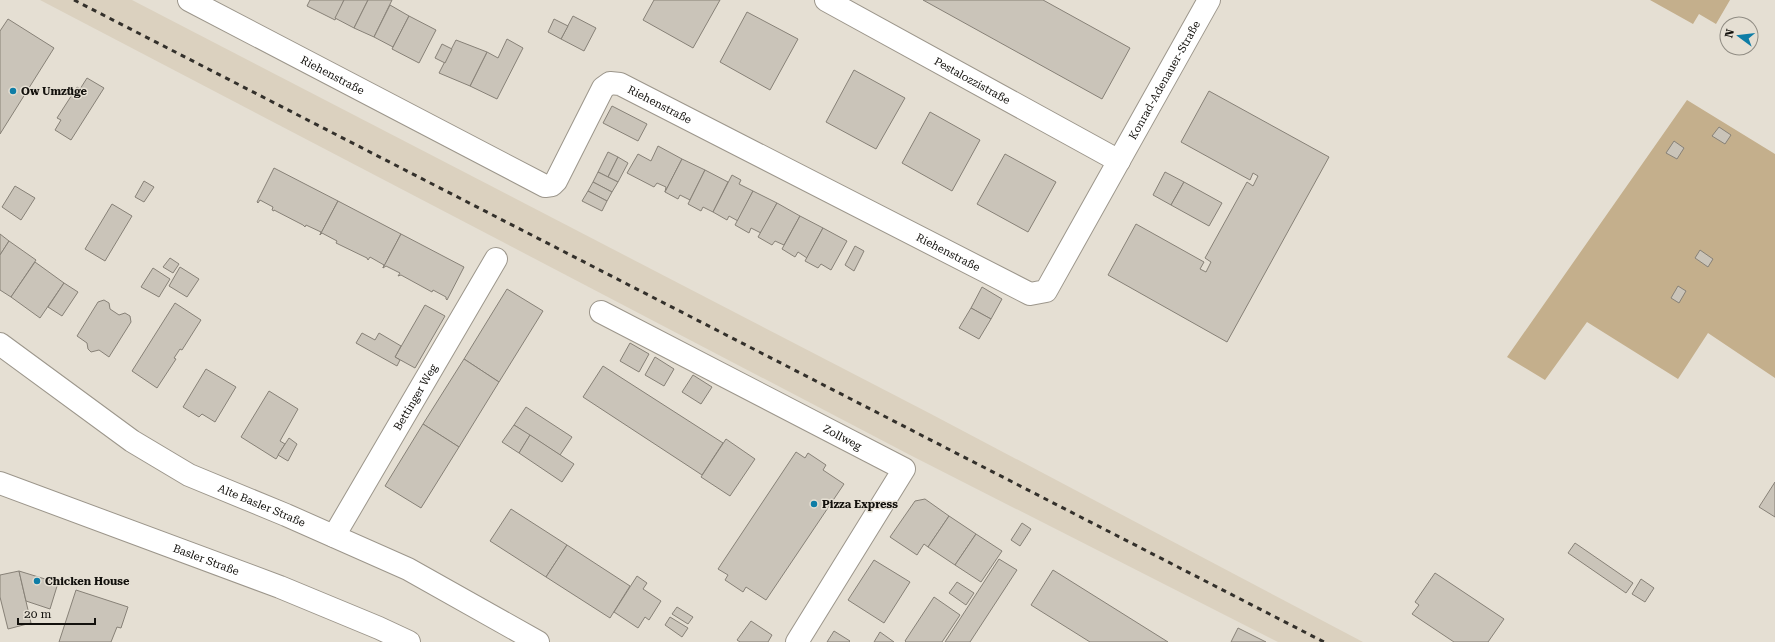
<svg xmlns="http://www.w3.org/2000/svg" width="1775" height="642" font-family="'Roboto Serif',serif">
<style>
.built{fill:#dbd1bf}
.green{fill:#c4af8c}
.building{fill:#cac4b9;stroke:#878177}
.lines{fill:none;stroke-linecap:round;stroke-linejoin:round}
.street-casing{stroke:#9c968b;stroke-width:24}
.secondary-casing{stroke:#9c968b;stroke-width:24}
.street{stroke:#fff;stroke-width:22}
.secondary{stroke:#fff;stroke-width:22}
.rail{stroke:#33302b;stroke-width:3;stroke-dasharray:5 5;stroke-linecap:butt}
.poi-dot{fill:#0e7da6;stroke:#e5dfd3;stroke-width:1.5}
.labels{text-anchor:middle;stroke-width:3;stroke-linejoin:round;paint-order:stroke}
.street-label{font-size:11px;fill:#13110d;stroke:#e5dfd3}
.poi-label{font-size:11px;font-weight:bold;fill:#13110d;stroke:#e5dfd3;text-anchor:start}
</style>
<rect width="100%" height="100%" fill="#e5dfd3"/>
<!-- built -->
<polygon class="built" points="40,0 132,0 931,414 1363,642 1278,642 910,455"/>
<!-- green -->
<g class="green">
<polygon points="1650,0 1730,0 1716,24 1699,14 1693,24"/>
<polygon points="1687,100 1775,154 1775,378 1708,333 1678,379 1587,322 1545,380 1507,357"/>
</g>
<!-- building -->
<g class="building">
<polygon points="310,0 344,0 335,20 307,6"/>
<polygon points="344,0 368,0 354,28 335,18"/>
<polygon points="368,0 392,0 374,37 354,28"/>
<polygon points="654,0 720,0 693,48 643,20"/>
<polygon points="923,0 1043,0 1130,48 1102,99"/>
<polygon points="390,5 409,16 393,47 374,37"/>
<polygon points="747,12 798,39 770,90 720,62"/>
<polygon points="409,16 436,30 419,63 392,49"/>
<polygon points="573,16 596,28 584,51 561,39"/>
<polygon points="8,19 54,48 0,134 0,31"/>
<polygon points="554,19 568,26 561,39 548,32"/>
<polygon points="507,39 523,48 497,99 470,86 487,52 498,58"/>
<polygon points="456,40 487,52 470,86 439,73"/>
<polygon points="442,44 452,49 445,63 435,58"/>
<polygon points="854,70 905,98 876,149 826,122"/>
<polygon points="87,78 104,88 71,140 55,130 61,120 57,118 77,87 80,89"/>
<polygon points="1209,91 1329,157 1227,342 1108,275 1136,224 1204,262 1200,269 1206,272 1211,262 1205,258 1247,182 1253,186 1258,176 1253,173 1250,180 1181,142"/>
<polygon points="612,106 647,124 638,141 603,123"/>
<polygon points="930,112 980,140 952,191 902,163"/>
<polygon points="1719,127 1731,135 1725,144 1712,136"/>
<polygon points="1674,141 1684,148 1677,159 1666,153"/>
<polygon points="658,146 682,159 665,192 666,187 657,183 654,187 627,173 638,154 651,161"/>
<polygon points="608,152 618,157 608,177 598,172"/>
<polygon points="1005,154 1056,182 1028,232 977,204"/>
<polygon points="618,157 628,163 618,182 608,177"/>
<polygon points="682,159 705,170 690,200 680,195 678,199 665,192"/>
<polygon points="274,168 338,201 320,235 321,232 306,225 305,227 303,225 274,210 274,211 272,210 273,207 260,200 258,203 257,202"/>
<polygon points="705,170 728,182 713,212 703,207 701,211 688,204"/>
<polygon points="598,172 618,182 612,192 593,182"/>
<polygon points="1165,172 1184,182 1171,205 1153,195"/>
<polygon points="732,175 741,180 739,184 753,191 738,221 729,216 727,220 713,212"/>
<polygon points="144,181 154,187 144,202 135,197"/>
<polygon points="593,182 612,192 607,201 588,191"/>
<polygon points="1184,182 1222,203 1209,226 1171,205"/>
<polygon points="15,186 35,198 21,220 2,207"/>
<polygon points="588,191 607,201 602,211 582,201"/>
<polygon points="753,191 777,203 761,233 751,228 749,233 735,225"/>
<polygon points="338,201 401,234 383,268 384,265 370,257 368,260 367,258 336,243 337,241 322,233 320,235"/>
<polygon points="777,203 800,216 784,245 775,241 772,245 758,237"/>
<polygon points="112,204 132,216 105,261 85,249"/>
<polygon points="800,216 823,228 807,258 798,252 795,257 782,249"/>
<polygon points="823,228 847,241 831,270 821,264 818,268 805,261"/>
<polygon points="0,234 9,241 0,255"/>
<polygon points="401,234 464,267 447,300 446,299 446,297 433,290 432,292 401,275 398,276 400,273 386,266 383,268"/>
<polygon points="9,241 36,260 11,297 0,290 0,255"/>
<polygon points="855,246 864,251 854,271 845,265"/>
<polygon points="1700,250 1713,259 1708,267 1695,258"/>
<polygon points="170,258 179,264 173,273 163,267"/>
<polygon points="35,262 64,283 40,318 11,297"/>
<polygon points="180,267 199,279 187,297 169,286"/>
<polygon points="153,268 170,279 159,297 141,287"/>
<polygon points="64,283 78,292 62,316 48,307"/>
<polygon points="1678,286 1686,291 1679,303 1671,298"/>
<polygon points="982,287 1002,299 991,319 971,308"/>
<polygon points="507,289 543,311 499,382 464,359"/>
<polygon points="104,300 109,303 110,309 119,315 125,313 130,316 131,322 109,357 99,350 91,352 88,349 87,343 77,336 98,302"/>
<polygon points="175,303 201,320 182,350 180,349 174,358 176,359 157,388 132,371"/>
<polygon points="425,305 445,316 415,368 395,357"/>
<polygon points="971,308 991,319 979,339 959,328"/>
<polygon points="362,333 375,340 379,333 401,346 395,357 400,360 397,366 356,343"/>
<polygon points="630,343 649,354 639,372 620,361"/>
<polygon points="655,357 674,369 664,386 645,375"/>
<polygon points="464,359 499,382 459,447 423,424"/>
<polygon points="603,366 723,443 702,475 583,397"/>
<polygon points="206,369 236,387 215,422 202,414 199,417 183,407"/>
<polygon points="693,375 712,387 701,404 682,392"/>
<polygon points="269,391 298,409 280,441 285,444 276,459 241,437"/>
<polygon points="526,407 572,437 560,455 514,425"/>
<polygon points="423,424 459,447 421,508 385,486"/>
<polygon points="514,425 530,435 519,453 502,442"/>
<polygon points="530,435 574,464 562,482 519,453"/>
<polygon points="289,438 297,444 288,461 278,455"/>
<polygon points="726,439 755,459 730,496 701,477"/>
<polygon points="796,452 805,458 808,453 826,465 823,470 844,484 766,600 746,587 743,592 725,580 728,575 718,569"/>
<polygon points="1775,482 1775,517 1759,507"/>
<polygon points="925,499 949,516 928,547 924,544 917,555 890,537 915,501"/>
<polygon points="511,509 567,545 546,577 490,541"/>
<polygon points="949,516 976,534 955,565 928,547"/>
<polygon points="1022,523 1031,529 1020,546 1011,540"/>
<polygon points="976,534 1002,551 981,582 955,565"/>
<polygon points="1575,543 1633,583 1626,593 1568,553"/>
<polygon points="567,545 630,586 610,618 546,577"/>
<polygon points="999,559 1017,570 970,642 945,642"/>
<polygon points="874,560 910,582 884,623 848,600"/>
<polygon points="1053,570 1168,642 1090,642 1031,605"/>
<polygon points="19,571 31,623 8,629 0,597 0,575"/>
<polygon points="19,571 58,583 50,609 26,601"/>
<polygon points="1435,573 1504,619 1488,642 1454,642 1412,614 1419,605 1415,602"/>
<polygon points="637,576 647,583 643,589 661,601 649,620 645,617 638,628 614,612"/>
<polygon points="1641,579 1654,588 1645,602 1632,594"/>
<polygon points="957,582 974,593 966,605 949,593"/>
<polygon points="76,590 128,607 121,628 117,627 111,642 59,642"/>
<polygon points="934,597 960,615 942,642 906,642 905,641"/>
<polygon points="677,607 693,617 688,624 672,614"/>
<polygon points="670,617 688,628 682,637 665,625"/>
<polygon points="751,621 772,635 768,642 740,642 737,640"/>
<polygon points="1238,628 1266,642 1231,642"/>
<polygon points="834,631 850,641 849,642 827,642"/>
<polygon points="880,632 894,642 874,642"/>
</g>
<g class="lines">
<!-- street casing -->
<g class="street-casing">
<g id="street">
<path id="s1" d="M189,0L545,186L552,185L556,181L603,88L610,83L620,84L1030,294L1046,291L1209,0"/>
<path id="s2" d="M826,0L1119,161"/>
<path id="s3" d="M601,312L904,469L797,642"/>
<path id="s4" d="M0,344L132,441L189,475L286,515L408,569L538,642"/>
<path id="s5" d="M334,536L496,259"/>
</g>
</g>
<!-- secondary casing -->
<g class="secondary-casing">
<g id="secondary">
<path id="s6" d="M0,483L280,587L379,628L409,642"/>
</g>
</g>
<!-- street -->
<use href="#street" class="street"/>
<!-- secondary -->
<use href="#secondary" class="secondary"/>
<!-- rail -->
<polyline class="rail" points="74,0 1324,642"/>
</g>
<!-- markers -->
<g class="poi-dot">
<circle cx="13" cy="91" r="4"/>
<circle cx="814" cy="504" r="4"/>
<circle cx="37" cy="581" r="4"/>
</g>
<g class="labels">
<!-- street labels -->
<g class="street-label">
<text dy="4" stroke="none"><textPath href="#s1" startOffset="162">Riehenstraße</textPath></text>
<text dy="4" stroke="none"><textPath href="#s2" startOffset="167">Pestalozzistraße</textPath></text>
<text dy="4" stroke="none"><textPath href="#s1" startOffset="1256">Konrad-Adenauer-Straße</textPath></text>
<text dy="4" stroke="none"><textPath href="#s1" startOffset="582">Riehenstraße</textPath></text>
<text dy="4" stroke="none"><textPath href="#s1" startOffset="906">Riehenstraße</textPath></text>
<text dy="4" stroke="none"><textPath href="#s5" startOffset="161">Bettinger Weg</textPath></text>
<text dy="4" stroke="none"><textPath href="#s3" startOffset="272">Zollweg</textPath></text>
<text dy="4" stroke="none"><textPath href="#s4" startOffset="309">Alte Basler Straße</textPath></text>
<text dy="4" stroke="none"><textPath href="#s6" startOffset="220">Basler Straße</textPath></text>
</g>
<!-- poi labels -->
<g class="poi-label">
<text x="21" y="95">Ow Umzüge</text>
<text x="822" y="508">Pizza Express</text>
<text x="45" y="585">Chicken House</text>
</g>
</g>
<!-- north arrow -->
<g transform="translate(1739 36) rotate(285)"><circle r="19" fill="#e5dfd3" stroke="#918d84"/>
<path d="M0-3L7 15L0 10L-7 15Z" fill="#0e7da6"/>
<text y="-6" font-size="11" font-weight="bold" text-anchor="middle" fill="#13110d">N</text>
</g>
<!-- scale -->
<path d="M18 618v6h77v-6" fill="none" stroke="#13110d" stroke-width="2"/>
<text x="24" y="618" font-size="12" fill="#13110d" stroke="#e5dfd3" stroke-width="3" paint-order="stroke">20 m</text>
</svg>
